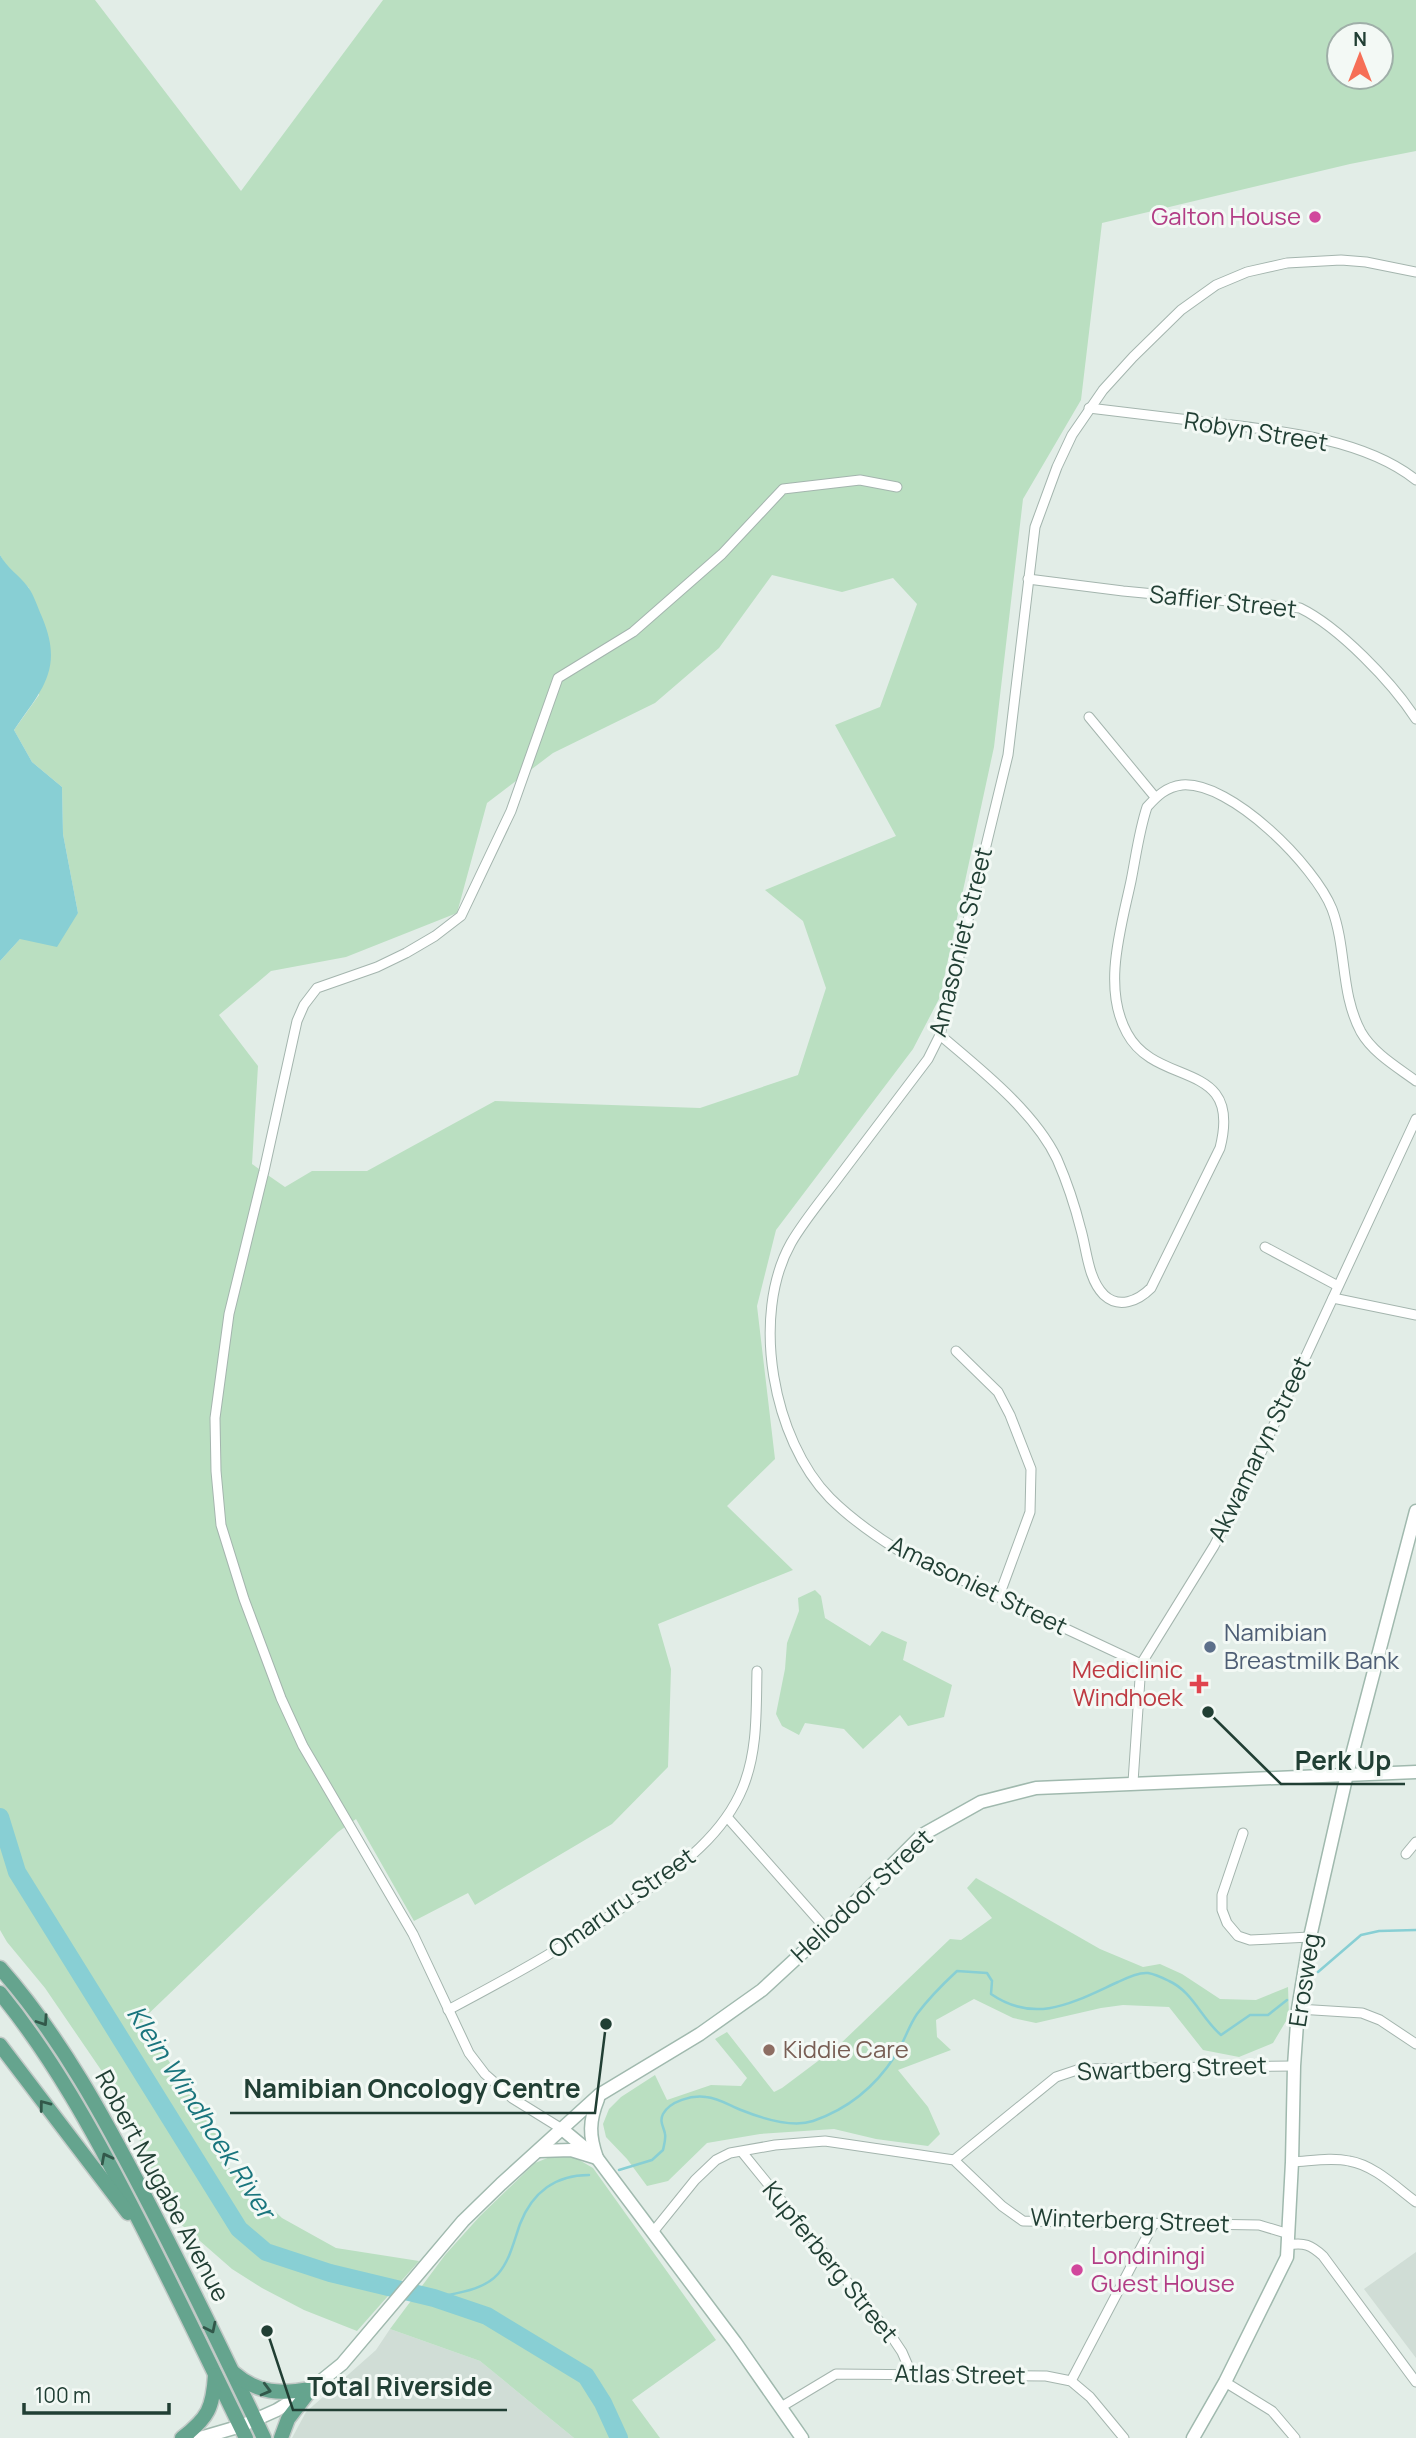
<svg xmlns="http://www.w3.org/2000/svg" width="1416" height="2438" font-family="Manrope,sans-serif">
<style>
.built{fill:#d0ddd6}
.green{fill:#badfc1;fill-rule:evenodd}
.water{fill:#88cfd4}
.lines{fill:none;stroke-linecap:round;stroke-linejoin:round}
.stream{stroke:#88cfd4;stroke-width:2.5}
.river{stroke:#88cfd4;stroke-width:18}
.street-casing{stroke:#a4b5ae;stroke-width:11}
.secondary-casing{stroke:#a0b9ae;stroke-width:15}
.primary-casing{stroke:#c1c9c6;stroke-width:17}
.street{stroke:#fff;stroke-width:9}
.secondary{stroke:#fff;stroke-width:12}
.primary{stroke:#65a48e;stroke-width:14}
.oneway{stroke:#32584a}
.hotel-dot{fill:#d1479c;stroke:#f3f9f5;stroke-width:2.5}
.service-dot{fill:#5c6f8a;stroke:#f3f9f5;stroke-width:2.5}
.health-dot{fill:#e0444e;stroke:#f3f9f5;stroke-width:2.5}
.education-dot{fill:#8d6e63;stroke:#f3f9f5;stroke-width:2.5}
.labels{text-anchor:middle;stroke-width:6;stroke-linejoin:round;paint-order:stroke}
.hotel-label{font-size:24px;fill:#b23c85;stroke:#f3f9f5;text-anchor:end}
.street-label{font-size:24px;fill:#213f34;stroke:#f3f9f5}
.service-label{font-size:24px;fill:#4e5e75;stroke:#f3f9f5;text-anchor:start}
.health-label{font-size:24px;fill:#be3a42;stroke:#f3f9f5;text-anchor:end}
.education-label{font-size:24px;fill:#785e54;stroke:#f3f9f5;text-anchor:start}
.water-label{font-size:26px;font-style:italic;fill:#19757d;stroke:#f3f9f5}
.leader{fill:none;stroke:#213f34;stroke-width:2.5}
.callout-dot{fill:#213f34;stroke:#f3f9f5;stroke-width:2.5}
.callout-label{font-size:26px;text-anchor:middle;font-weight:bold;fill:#213f34;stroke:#f3f9f5;stroke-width:6;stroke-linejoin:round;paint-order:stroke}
</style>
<rect width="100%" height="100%" fill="#e2ede7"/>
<!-- built -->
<g class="built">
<polygon points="1416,2252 1416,2358 1364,2289"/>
<polygon points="390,2329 480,2361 574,2438 292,2438 306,2412 376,2350"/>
</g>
<!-- green -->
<g class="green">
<path d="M0,0H95L241,191L383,0H1416V151L1350,164L1102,223L1081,400L1023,499L994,747L940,997L913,1049L776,1230L757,1306L775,1459L727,1506L793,1570L658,1624L671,1669L668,1767L612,1824L475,1905L468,1893L414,1921L356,1819L338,1832L142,2020L231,2156L225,2164L282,2218L336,2248L419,2261L357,2331L304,2310L262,2288L232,2269L176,2220L163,2199L141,2143L112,2086L45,1988L7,1942L0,1930V961L20,939L78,913L63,834L62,787L32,762L14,730L39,695L29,588L5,564L0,555ZM1339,35H1381V77H1339ZM772,575L842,592L893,578L917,604L880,707L835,725L896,836L765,890L803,921L826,988L798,1075L700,1108L495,1101L367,1171H312L285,1187L252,1164L258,1066L219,1015L271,971L346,957L457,913L487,803L553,753L655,703L719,648Z"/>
<polygon points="815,1590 821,1596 825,1618 870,1646 882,1631 907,1642 903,1660 952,1685 944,1717 908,1726 900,1715 863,1749 844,1729 805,1723 799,1735 782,1726 776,1714 785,1669 787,1643 799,1611 798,1598"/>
<polygon points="976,1878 1100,1949 1143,1967 1160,1964 1182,1974 1220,1999 1256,2000 1288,1987 1289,2016 1273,2043 1239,2057 1203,2050 1169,2007 1123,2005 1101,2008 1036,2023 1013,2018 974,1999 936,2020 937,2037 951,2050 898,2070 928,2107 940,2134 928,2146 876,2139 834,2129 760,2134 707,2143 668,2181 647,2186 627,2159 606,2137 603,2124 609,2109 621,2097 655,2075 667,2100 711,2085 741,2086 747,2078 715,2039 727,2032 774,2092 782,2088 838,2046 950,1939 961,1940 992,1918 967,1888"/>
<polygon points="555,2155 574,2157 593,2168 716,2340 632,2400 660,2438 574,2438 480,2361 390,2329 445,2255 480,2216 535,2163"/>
</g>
<!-- water -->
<path class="water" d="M0,555C7,568 19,575 28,587C34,595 38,608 42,617C64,669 42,689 14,730L32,762L62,787L63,834L78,913L57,947L20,939L0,961Z"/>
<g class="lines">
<!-- stream -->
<g class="stream">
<polyline points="1318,1972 1361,1935 1379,1931 1416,1930"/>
<path d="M619,2170L652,2160L663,2150C664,2145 666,2139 665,2134C664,2127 659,2122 663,2114C670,2101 692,2095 706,2097C718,2098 729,2105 741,2110C761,2118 792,2128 813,2121C848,2109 875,2087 895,2056C904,2043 908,2027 917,2014C929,1998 943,1984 957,1971L987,1973L992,1981L991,1994C1036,2025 1074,2002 1118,1982C1126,1978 1139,1972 1148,1973C1155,1974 1163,1978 1169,1981C1192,1991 1202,2019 1221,2035L1250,2015H1268L1287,2000"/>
<path d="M434,2298C455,2293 483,2291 498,2274C510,2260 514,2241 520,2224C532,2193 555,2175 589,2175"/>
</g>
<!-- river -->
<polyline class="river" points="0,1817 17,1872 239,2229 266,2252 330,2273 434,2298 487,2316 586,2376 603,2403 619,2438"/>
<!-- street casing -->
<g class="street-casing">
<g id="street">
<path d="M1089,408C1128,413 1167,417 1206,422C1273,430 1362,437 1416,480"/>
<path d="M1028,579L1123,591L1300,608C1339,627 1392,682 1416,719"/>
<polyline points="1089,717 1155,797"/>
<path d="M940,1035C980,1069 1034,1111 1057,1159C1067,1182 1075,1206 1081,1230C1087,1251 1088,1279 1104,1295C1119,1309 1138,1301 1151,1288L1220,1148C1243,1058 1157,1089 1127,1033C1102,988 1121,928 1131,881C1136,856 1139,831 1147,807C1157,796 1166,787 1182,785C1231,781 1315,866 1332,909C1347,949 1340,993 1361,1032C1373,1053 1397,1067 1416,1081"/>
<polyline points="1265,1247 1338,1286"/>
<polyline points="1333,1298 1416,1315"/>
<polyline points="956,1351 998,1392 1010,1415 1031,1469 1030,1512 999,1596"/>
<path d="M1141,1664L898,1550C874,1535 850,1518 830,1498C773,1440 750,1316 791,1243C805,1219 824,1197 841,1174C870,1136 899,1097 928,1059L940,1035L1008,755L1035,527L1057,467L1072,435L1103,390L1133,357L1181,310L1216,285L1247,272L1287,263L1341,260L1366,262L1416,272"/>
<polyline points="1133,1782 1141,1664 1214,1546 1246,1485 1416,1119"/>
<polyline points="727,1817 827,1930"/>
<polyline points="1243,1833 1222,1895 1222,1910 1227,1923 1238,1936 1250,1940 1310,1937"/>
<polyline points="1406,1854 1416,1842"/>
<polyline points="1298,2009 1362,2013 1380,2020 1416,2044"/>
<path d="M448,2010C516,1974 578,1940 641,1894C681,1866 724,1834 743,1787C758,1750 756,1710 757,1671"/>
<polyline points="562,2129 512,2098 485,2074 469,2053 413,1934 303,1746 281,1698 244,1599 221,1525 216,1471 215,1418 229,1314 264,1171 297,1021 304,1005 317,988 377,967 406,953 435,936 461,916 511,811 558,678 633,632 722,554 783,489 860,480 897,487"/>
<polyline points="742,2152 892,2337 902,2352 912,2375"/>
<polyline points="954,2160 1056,2077 1080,2069 1294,2066"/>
<path d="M1292,2162C1311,2161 1331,2157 1349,2161C1374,2165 1396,2187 1416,2202"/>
<polyline points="653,2232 695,2180 716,2160 730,2153 775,2145 825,2141 954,2160 1002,2206 1023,2221 1259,2225 1289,2234"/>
<path d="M1288,2245C1304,2242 1311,2245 1323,2256L1416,2382"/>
<polyline points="1071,2381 1154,2223"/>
<polyline points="1225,2382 1272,2411 1295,2438"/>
<polyline points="781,2407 836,2374 1046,2376 1071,2381 1090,2397 1124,2438"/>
</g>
</g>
<!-- secondary casing -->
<g class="secondary-casing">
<g id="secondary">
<polyline points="562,2129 597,2158 735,2342 802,2438"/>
<path d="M539,2151L571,2150L597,2158C589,2136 589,2121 598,2099"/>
<polyline points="200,2438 241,2426 277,2410 311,2389 342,2364 463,2221 501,2184 599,2095 700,2034 762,1990 827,1930 922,1835 981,1802 1036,1788 1416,1772"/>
<polyline points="1193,2438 1225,2382 1287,2257 1292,2162 1294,2066 1298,2009 1310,1937 1347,1774 1416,1511"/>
</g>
</g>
<!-- primary casing -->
<g class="primary-casing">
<g id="primary">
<path d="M0,1968C61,2037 105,2119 147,2200C188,2279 226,2358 264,2438"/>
<path d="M0,1993C53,2058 93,2131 131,2205C171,2282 208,2360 246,2438"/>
<polyline points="0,2045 128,2213"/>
<path d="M234,2373C258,2394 281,2394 311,2389"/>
<path d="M182,2438C208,2418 213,2408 215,2375"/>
<polyline points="281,2438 288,2419 311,2389"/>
</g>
</g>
<!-- street -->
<use href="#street" class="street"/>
<!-- secondary -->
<use href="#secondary" class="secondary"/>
<!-- primary -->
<use href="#primary" class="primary"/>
</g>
<!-- one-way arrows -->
<defs><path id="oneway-chevron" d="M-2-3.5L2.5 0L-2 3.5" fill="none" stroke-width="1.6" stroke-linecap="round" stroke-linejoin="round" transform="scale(1.75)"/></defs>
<g class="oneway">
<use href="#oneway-chevron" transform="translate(43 2021) rotate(56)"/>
<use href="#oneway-chevron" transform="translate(44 2105) rotate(-127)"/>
<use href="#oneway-chevron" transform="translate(106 2158) rotate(-118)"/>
<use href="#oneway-chevron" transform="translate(211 2328) rotate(64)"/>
<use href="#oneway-chevron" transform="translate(266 2390) rotate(15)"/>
</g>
<!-- markers -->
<g class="hotel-dot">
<circle cx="1315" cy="217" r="7"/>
<circle cx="1077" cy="2270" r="7"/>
</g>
<circle class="service-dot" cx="1210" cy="1647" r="7"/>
<path class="health-dot" d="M1195.5 1673.5h7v7h7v7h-7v7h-7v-7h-7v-7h7z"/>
<circle class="education-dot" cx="769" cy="2050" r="7"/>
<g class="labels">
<!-- hotel labels -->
<g class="hotel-label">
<text x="1301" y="225">Galton House</text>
<text x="1091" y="2264" text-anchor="start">Londiningi<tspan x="1091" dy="28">Guest House</tspan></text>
</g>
<!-- street labels -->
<g class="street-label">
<text transform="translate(1256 432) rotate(9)" y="8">Robyn Street</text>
<text transform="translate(1223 602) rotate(6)" y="8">Saffier Street</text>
<text transform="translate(961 942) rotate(-76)" y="8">Amasoniet Street</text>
<text transform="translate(1260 1449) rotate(-64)" y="8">Akwamaryn Street</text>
<text transform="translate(978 1586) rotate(26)" y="8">Amasoniet Street</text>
<text transform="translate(862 1896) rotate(-43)" y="8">Heliodoor Street</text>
<text transform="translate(622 1903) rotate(-35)" y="8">Omaruru Street</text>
<text transform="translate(1305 1980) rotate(-81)" y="8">Erosweg</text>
<text transform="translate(1172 2069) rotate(-2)" y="8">Swartberg Street</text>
<text transform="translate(162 2186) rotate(62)" y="8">Robert Mugabe Avenue</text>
<text transform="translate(1130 2221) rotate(2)" y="8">Winterberg Street</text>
<text transform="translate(830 2262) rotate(51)" y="8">Kupferberg Street</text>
<text transform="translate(960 2375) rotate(1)" y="8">Atlas Street</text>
</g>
<!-- service labels -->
<g class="service-label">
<text x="1224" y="1641">Namibian<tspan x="1224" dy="28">Breastmilk Bank</tspan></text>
</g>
<!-- health labels -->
<g class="health-label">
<text x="1183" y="1678">Mediclinic<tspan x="1183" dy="28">Windhoek</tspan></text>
</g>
<!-- education labels -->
<g class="education-label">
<text x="783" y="2058">Kiddie Care</text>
</g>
<!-- water labels -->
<g class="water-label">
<text transform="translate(201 2112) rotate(57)" y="9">Klein Windhoek River</text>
</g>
</g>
<!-- callouts -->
<path class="leader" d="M1208 1712L1281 1784H1405M606 2024L595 2113H230M267 2331L293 2410H507"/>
<g class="callout-dot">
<circle cx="1208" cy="1712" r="7"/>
<circle cx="606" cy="2024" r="7"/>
<circle cx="267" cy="2331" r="7"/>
</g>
<g class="callout-label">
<text x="1343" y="1770">Perk Up</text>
<text x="412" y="2098">Namibian Oncology Centre</text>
<text x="400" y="2396">Total Riverside</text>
</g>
<!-- north arrow -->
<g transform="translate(1360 56)"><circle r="33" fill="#f3f9f5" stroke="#9fafa8" stroke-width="2"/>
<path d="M0-5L12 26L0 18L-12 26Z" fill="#f66f57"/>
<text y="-10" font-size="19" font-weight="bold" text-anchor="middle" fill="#213f34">N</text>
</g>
<!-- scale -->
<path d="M24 2403v10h145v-10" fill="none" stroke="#213f34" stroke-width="3.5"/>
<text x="35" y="2403" font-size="21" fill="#213f34" stroke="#f3f9f5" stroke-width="5" paint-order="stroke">100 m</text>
</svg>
